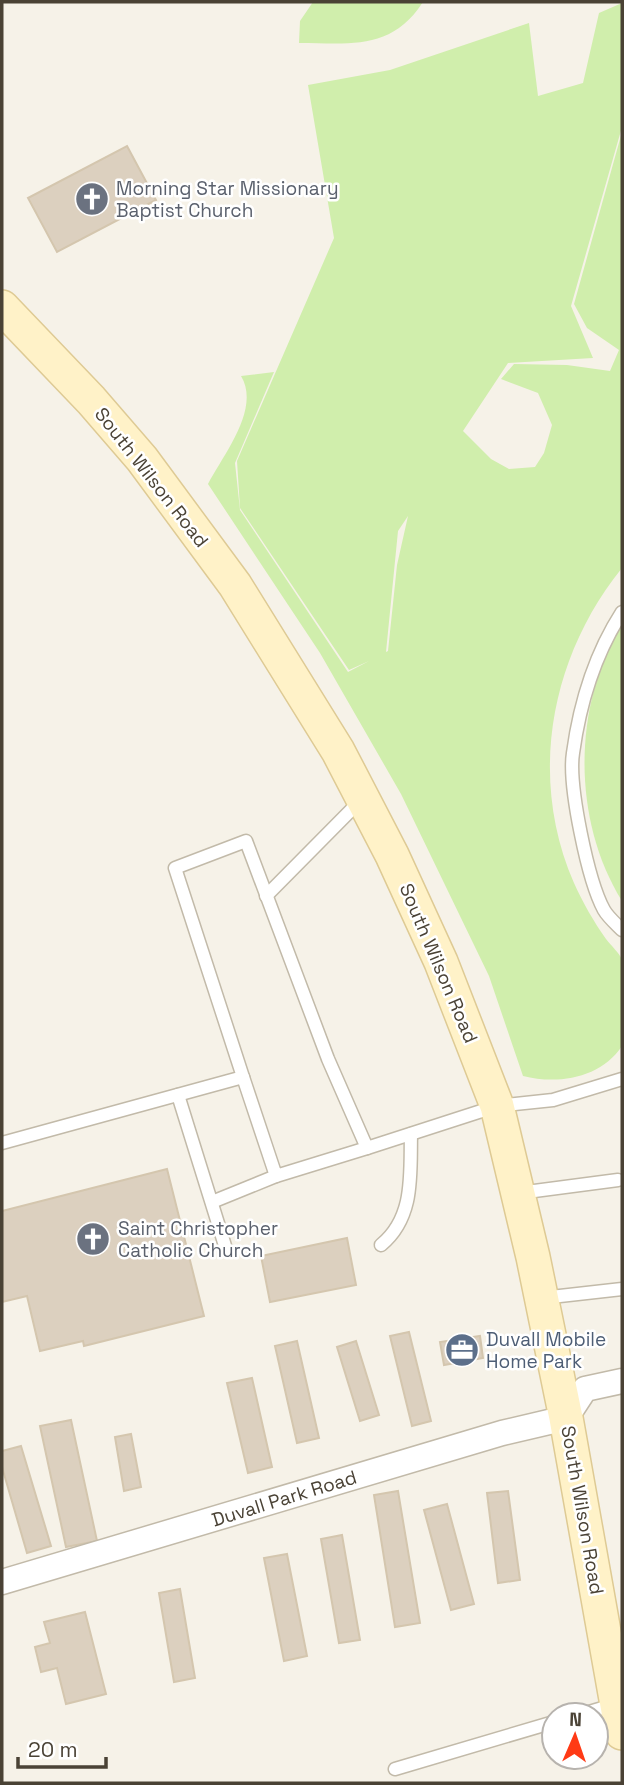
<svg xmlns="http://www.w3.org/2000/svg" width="624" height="1785" font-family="'Space Grotesk',sans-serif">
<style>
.green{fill:#d0eeac;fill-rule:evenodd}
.building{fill:#dcd0bf;stroke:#d4c6ae;stroke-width:2}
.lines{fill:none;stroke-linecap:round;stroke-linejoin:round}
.lane-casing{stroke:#c2baa9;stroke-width:15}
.street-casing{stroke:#c2baa9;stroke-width:27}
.secondary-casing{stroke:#deca94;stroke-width:36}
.lane{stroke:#fff;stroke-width:12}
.street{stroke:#fff;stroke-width:24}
.secondary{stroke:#fff2c8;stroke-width:33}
.labels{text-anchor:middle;stroke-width:5;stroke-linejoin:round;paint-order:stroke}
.worship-label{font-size:19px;fill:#5b616d;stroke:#fff;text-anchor:start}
.street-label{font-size:19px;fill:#4a4235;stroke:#fff}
.service-label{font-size:19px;fill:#4e5e75;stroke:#fff;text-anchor:start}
</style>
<rect width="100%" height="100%" fill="#f6f2e8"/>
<!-- green -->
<g class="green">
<path d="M313,2H423C391,51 351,43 299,43L300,21Z"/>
<path d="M622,3V127L571,306L593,358L508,363L463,431L491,459L509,469L535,467L544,453L552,425L538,393L501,379L514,364L567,365L610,371L619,350L587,328L574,304L622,132V568C550,657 528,778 574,883C583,903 594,922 606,939C611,946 619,952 622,960C624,976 622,1027 622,1046C601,1078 558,1085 523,1076L489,976L401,794L320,653L208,484C223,455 261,409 241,376L274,372L235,463L240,510L348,672L369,661L349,670L240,508L237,461L334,238L308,85L390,70L529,23L538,96L583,83L599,13ZM408,516L397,565L388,651L386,652L398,531Z"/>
<path d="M622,625V901C572,821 572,705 622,625Z"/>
</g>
<!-- building -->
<g class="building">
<polygon points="127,146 156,200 57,252 28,198"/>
<polygon points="167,1169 204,1316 84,1346 83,1341 40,1351 27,1296 2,1302 2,1211"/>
<polygon points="347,1238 356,1285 270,1302 261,1256"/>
<polygon points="409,1332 431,1421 412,1426 390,1336"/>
<polygon points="480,1336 483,1358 444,1365 440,1342"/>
<polygon points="297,1341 319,1438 297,1443 275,1346"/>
<polygon points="356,1341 379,1415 360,1421 337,1347"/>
<polygon points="252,1378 272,1467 248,1473 227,1383"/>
<polygon points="71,1420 97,1541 66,1547 40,1426"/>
<polygon points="131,1434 141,1487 124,1491 115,1437"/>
<polygon points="21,1446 51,1546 27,1553 2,1467 2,1451"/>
<polygon points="398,1491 420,1623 395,1627 374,1495"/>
<polygon points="508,1491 520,1580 498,1583 487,1493"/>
<polygon points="447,1504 474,1604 451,1610 424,1510"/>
<polygon points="342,1535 360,1640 339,1643 321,1539"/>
<polygon points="287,1554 307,1656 284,1661 264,1558"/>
<polygon points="180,1589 195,1678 174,1682 159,1593"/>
<polygon points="85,1612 106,1694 66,1704 57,1668 41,1672 35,1647 50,1643 44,1622"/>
</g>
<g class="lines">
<!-- lane casing -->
<g class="lane-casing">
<g id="lane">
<path d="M622,612C595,654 580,702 573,753C568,785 588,881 604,910C608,917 616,924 622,930"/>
<polyline points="266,896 360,801"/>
<polyline points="243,1077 276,1176 367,1148"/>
<polyline points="178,1095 226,1249"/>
<polyline points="2,1143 243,1077 175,868 246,841 328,1059 367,1148 497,1106 553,1100 622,1079"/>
<polyline points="519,1193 618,1180"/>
<polyline points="212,1202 276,1176"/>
<path d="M381,1245C415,1217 410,1174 411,1134"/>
<polyline points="542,1298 622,1289"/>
<polyline points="579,1715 616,1704"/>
<polyline points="395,1769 554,1722"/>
</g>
</g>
<!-- street casing -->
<g class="street-casing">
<polyline id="street" points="2,1582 502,1433 566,1418 585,1389 622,1381"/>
</g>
<!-- secondary casing -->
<g class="secondary-casing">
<polyline id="secondary" points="2,307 91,400 142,459 235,585 338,751 392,855 441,962 497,1106 533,1257 566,1418 622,1733"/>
</g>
<!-- lane -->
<use href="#lane" class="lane"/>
<!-- street -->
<use href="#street" class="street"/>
<!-- secondary -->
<use href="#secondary" class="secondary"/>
</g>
<!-- icons -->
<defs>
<g id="church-disc" transform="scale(1.75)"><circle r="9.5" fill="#6b7280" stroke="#fff"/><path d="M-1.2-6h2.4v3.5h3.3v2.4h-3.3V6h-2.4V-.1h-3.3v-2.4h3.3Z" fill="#fff"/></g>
<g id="office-disc" transform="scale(1.75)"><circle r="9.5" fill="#5c6f8a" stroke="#fff"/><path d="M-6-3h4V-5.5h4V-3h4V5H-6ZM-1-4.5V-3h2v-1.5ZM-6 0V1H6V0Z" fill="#fff"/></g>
</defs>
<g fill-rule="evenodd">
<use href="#church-disc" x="92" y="199"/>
<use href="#church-disc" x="93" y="1239"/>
<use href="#office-disc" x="462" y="1350"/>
</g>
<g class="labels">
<!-- worship labels -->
<g class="worship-label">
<text x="116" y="195">Morning Star Missionary<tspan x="116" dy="22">Baptist Church</tspan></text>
<text x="118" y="1235">Saint Christopher<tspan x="118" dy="22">Catholic Church</tspan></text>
</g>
<!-- street labels -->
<g class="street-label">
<text transform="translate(152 477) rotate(52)" y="7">South Wilson Road</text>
<text transform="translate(439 963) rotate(67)" y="7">South Wilson Road</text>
<text transform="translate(284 1498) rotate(-17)" y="7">Duvall Park Road</text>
<text transform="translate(583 1510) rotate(80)" y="7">South Wilson Road</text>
</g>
<!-- service labels -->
<g class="service-label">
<text x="486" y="1346">Duvall Mobile<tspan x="486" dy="22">Home Park</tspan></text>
</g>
</g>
<!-- border -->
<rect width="624" height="1785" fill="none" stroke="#4a4235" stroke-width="7"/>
<!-- north arrow -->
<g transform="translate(575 1736) rotate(2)"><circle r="33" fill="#ffffff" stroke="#b7b3ae" stroke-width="2"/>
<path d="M0-5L12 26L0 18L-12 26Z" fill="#ff3a15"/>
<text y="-10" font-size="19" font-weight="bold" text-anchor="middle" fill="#4a4235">N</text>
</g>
<!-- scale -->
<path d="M18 1757v10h88v-10" fill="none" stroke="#4a4235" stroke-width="3.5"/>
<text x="28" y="1757" font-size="21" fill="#4a4235" stroke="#ffffff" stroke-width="5" paint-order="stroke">20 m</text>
</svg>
